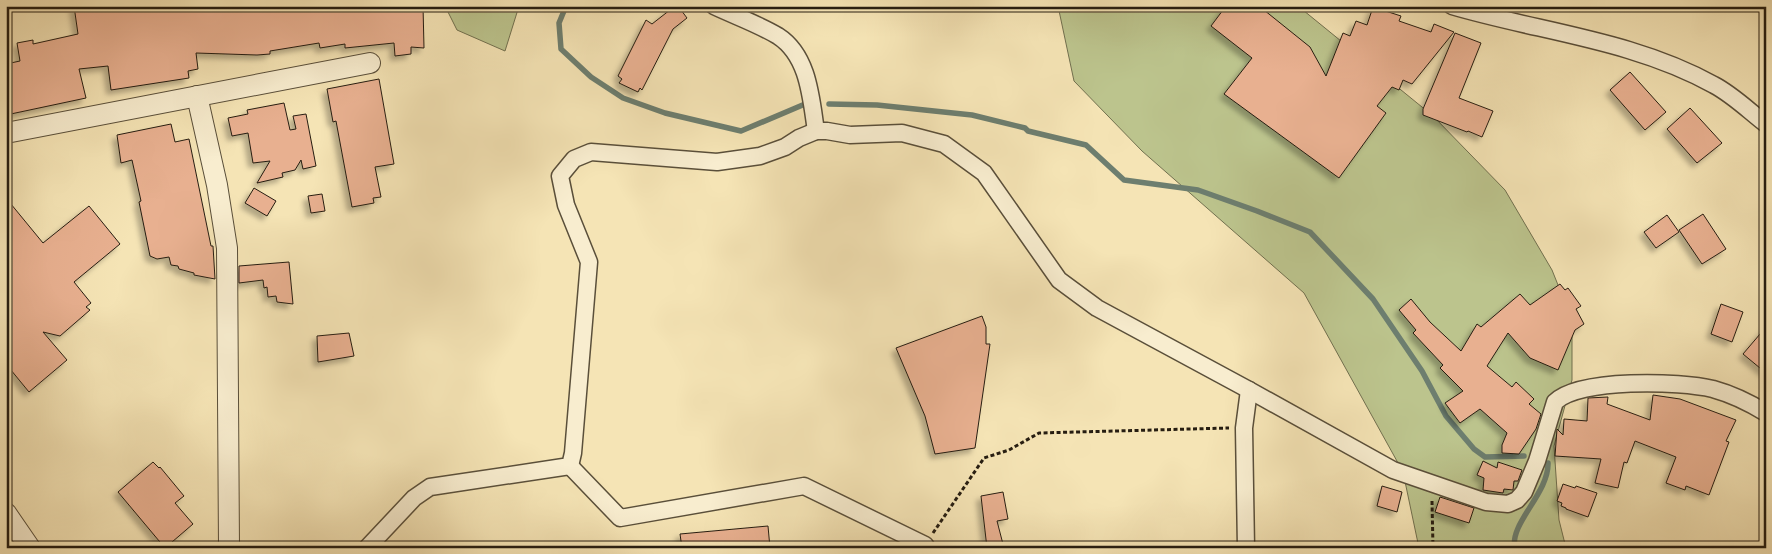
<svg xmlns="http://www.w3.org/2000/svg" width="1772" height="554" font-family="'IM FELL English',serif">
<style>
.green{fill:#bcc48d;stroke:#71704f}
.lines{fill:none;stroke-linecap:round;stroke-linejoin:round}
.stream{stroke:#6d7e6f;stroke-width:5.5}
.building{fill:#e8b090;stroke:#261d11;filter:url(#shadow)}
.minor-casing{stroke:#5a4f3a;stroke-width:19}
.tertiary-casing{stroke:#5a4f3a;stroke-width:22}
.path{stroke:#261d11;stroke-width:3;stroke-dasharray:4 2.5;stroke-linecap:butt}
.minor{stroke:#f8edcf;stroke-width:16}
.tertiary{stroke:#f8edcf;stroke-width:20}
</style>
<defs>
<filter id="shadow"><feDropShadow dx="-4.5" dy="4.5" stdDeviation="2.5" flood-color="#0004"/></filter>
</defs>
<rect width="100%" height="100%" fill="#f5e4b5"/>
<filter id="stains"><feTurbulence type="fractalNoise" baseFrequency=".004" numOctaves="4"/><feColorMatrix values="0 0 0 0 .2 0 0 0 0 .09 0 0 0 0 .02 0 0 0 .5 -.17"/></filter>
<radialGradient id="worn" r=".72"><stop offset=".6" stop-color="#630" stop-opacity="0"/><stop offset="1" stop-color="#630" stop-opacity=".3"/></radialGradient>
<!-- green -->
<g class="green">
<polygon points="445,6 519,6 505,51 457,30"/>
<polygon points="1058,6 1298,6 1433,116 1505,190 1552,270 1572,320 1572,380 1554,446 1559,520 1566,548 1419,548 1403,472 1304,293 1142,151 1074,81"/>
</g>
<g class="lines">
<!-- stream -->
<g class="stream">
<polyline points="566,6 559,23 561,49 591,77 623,98 665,113 741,131 805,104"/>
<polyline points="829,104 877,105 972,115 1025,128 1028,131 1086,145 1124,180 1198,190 1257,211 1310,232 1373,299 1422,371 1446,416 1474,449 1485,457 1524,456"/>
<path d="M1515,548C1509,524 1549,493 1548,463"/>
</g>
</g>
<!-- building -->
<g class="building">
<polygon points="74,6 423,6 424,48 411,47 411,54 395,56 394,43 345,48 345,44 320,48 319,43 270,51 270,54 257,55 196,53 198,69 188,71 189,78 111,90 108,66 79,69 86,98 6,115 6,64 20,61 17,43 33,40 33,44 78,34"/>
<polygon points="675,6 678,6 687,18 673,29 642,90 640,88 638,92 619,83 622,79 618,76 646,20 652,24"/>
<polygon points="1226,6 1259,6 1310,47 1326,76 1343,33 1350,36 1356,21 1367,25 1373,7 1401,16 1399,21 1431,32 1434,24 1454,32 1412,84 1403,80 1399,90 1392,87 1377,106 1386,113 1339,178 1224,94 1252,58 1211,26"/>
<polygon points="1455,33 1481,43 1459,98 1493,111 1482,137 1468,131 1467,132 1423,115 1423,109"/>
<polygon points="1630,72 1666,112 1645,130 1610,90"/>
<polygon points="379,79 394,164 375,167 381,197 373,198 374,203 352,207 336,121 333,122 327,89"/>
<polygon points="284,103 290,130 296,129 293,116 306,114 316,166 303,169 301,160 295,170 282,173 283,177 257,183 270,161 253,163 248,133 232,136 228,118 248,114 247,110"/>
<polygon points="1690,108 1722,143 1697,163 1667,129"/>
<polygon points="171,124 175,142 189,139 211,246 213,246 215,279 194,275 194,273 179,269 178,266 171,265 169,257 157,259 150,256 139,202 141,201 132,160 121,163 117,135"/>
<polygon points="254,188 276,201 267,216 245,203"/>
<polygon points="322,194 325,211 311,213 308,196"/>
<polygon points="6,198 43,243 89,206 120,244 74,282 91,303 86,307 90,310 60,336 43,332 67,360 29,392 6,364"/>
<polygon points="1703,214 1726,249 1702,264 1679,230"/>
<polygon points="1667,215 1679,232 1656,248 1644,232"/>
<polygon points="289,262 293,304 277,302 276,296 268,297 267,287 264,288 263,280 239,283 239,266"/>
<polygon points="1560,284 1565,290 1568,288 1581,306 1576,309 1584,324 1575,330 1558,370 1530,358 1508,333 1487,366 1512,387 1516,382 1534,399 1529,404 1541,414 1536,429 1519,454 1502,453 1502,445 1507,433 1480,409 1460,423 1445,403 1463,391 1440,368 1443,365 1413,333 1416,330 1399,310 1411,299 1430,322 1461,351 1477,324 1481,327 1520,294 1530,305"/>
<polygon points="1721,304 1743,312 1732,342 1711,334"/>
<polygon points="982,316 986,327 986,344 990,344 975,448 935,454 925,416 896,348"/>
<polygon points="1766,327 1766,373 1743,354"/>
<polygon points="349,333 354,356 318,362 317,336"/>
<polygon points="1653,395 1680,399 1736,420 1726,441 1729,442 1709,495 1686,486 1685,490 1666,483 1676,457 1635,441 1627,463 1624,462 1618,488 1595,483 1601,459 1555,456 1557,429 1563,435 1564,419 1587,421 1588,398 1608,397 1607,404 1650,420"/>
<polygon points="1483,461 1497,468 1498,462 1522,470 1518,481 1514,481 1513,490 1504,489 1503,493 1483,490 1484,478 1477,475"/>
<polygon points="153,462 159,468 160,467 184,496 175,503 193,524 165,548 118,492"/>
<polygon points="1563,484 1575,488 1576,486 1597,493 1588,517 1566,509 1566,508 1561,506 1562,503 1557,501"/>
<polygon points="1382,486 1402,492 1397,512 1377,506"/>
<polygon points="1003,492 1008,519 997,521 1004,548 987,548 981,496"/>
<polygon points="1440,497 1474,508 1469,523 1435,512"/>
<polygon points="768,526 770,548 682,548 680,534"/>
</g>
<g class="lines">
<!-- minor casing -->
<g class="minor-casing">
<g id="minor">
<path d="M714,6C735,16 758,24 778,36C809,56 811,99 816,131"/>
<path d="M1452,6C1540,32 1633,40 1714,85C1733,95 1749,111 1766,124"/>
<polyline points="570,466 620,518 804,486 925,545 927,548"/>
<path d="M367,548L414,498L430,487L570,466L573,453L589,262L566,205L560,176L574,159L591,152L717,162L760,156L785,147L799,138L816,131H827L850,135L902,133L944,144L984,173L1059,280L1097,308L1249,390L1393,470L1486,502L1508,504L1517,500L1524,492L1537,461L1555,402C1579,378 1680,381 1713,389C1731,394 1750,403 1766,413"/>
<polyline points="1246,548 1244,428 1249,390"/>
</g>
</g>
<!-- tertiary casing -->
<g class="tertiary-casing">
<g id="tertiary">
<polyline points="197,96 217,185 227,248 229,548"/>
<polyline points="6,133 370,63"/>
<polyline points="6,513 30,548"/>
</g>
</g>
<!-- path -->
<g class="path">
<polyline points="1432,501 1433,548"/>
<polyline points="933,533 984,458 1009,450 1039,433 1229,428"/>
</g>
<!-- minor -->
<use href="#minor" class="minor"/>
<!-- tertiary -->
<use href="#tertiary" class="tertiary"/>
</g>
<!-- margin -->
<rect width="1772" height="554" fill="none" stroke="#f5e4b5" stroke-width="25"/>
<rect x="8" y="8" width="1757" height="539" fill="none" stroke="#261d11" stroke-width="2.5"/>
<rect x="12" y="12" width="1747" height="529" fill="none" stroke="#261d11"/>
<rect width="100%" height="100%" filter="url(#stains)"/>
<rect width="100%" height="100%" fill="url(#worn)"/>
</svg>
